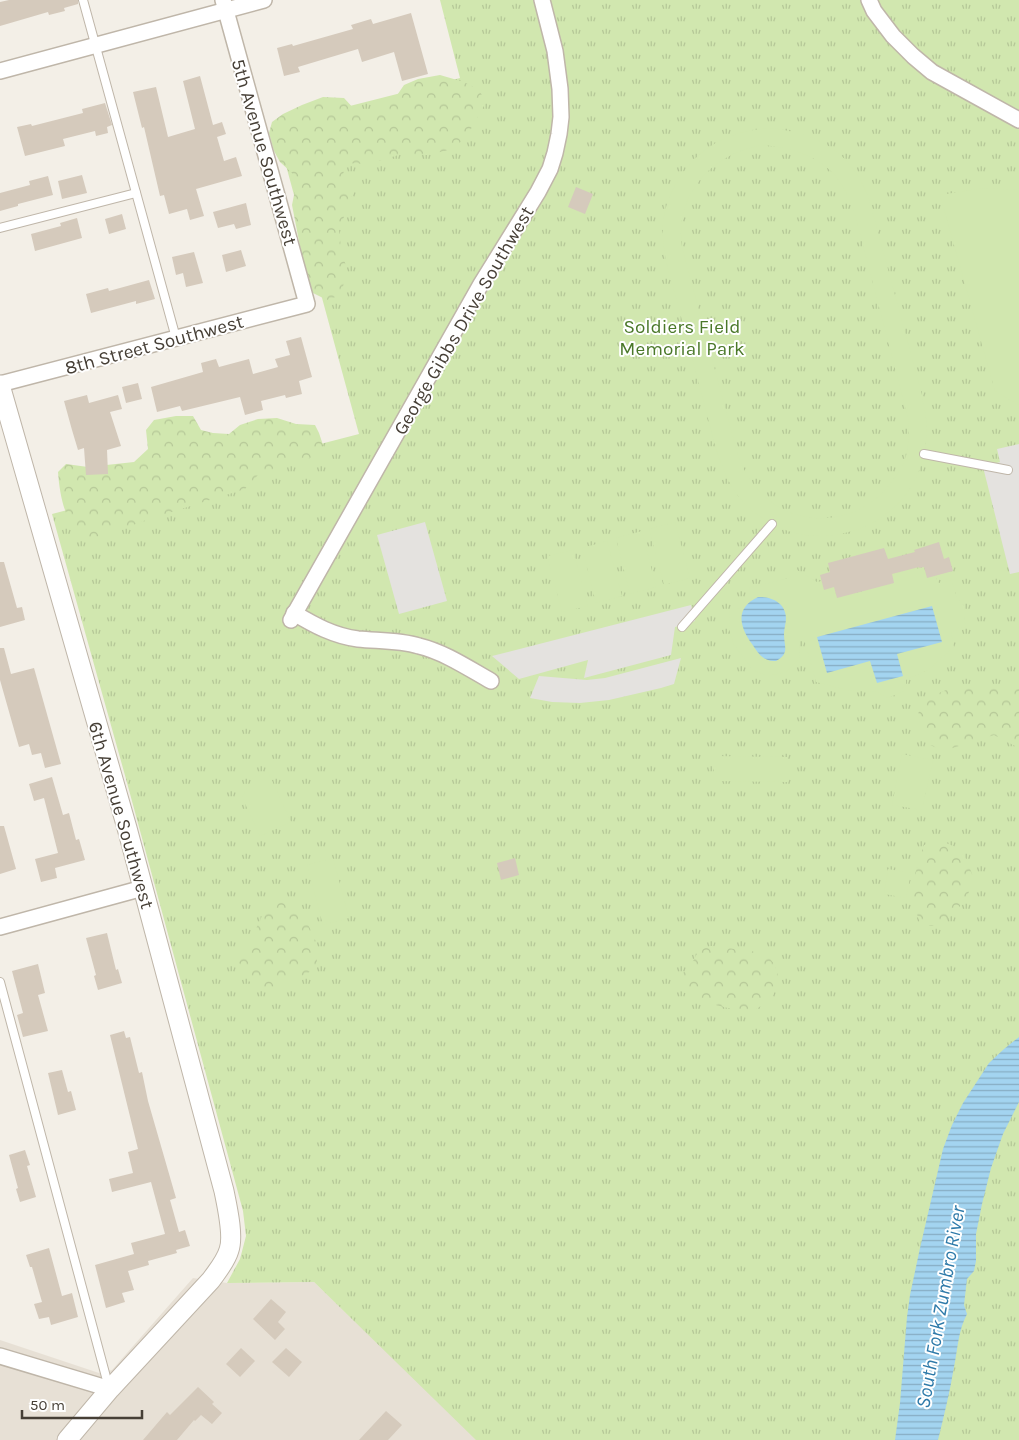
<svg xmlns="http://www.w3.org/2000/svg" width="1019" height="1440" font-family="Karla,sans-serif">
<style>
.residential{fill:#e7e0d5}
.grass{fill:url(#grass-tufts)}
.forest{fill:url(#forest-crowns)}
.garden{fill:#d1e7af;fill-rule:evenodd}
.parking{fill:#e4e2df}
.water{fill:url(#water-rules)}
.building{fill:#d5cabc}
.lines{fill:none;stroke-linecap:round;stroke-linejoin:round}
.service-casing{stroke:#bfb6a9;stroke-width:10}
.minor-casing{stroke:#bfb6a9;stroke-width:18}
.tertiary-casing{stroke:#bfb6a9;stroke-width:21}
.service{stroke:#fff;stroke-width:8}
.minor{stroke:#fff;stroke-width:15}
.tertiary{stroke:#fff;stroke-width:19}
.labels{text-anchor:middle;stroke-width:4;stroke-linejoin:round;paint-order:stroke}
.street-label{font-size:19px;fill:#463f36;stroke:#fff}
.park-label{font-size:19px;fill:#4a7829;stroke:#fff}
.water-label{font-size:20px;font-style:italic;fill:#2e7aa9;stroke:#fff}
</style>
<defs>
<pattern id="grass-tufts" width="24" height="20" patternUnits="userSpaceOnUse" patternTransform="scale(1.25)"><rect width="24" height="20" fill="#d1e7af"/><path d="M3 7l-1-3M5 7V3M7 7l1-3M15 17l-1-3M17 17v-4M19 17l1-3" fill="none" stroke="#b5c797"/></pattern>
<pattern id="forest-crowns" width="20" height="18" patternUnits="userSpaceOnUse" patternTransform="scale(1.25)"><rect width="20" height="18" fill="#d1e7af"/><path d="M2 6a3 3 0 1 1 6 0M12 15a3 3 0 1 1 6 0" fill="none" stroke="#b5c797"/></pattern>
<pattern id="water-rules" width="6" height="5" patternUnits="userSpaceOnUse" patternTransform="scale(1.25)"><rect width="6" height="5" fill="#a3d4f0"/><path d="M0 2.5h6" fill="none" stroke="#87adc3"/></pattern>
</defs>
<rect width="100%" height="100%" fill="#f3efe7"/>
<!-- residential -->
<polygon class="residential" points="193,1278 227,1283 314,1282 478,1440 0,1440 0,1340 99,1373 112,1370"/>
<!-- grass -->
<polygon class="grass" points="440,0 1019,0 1019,1440 476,1440 314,1282 227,1283 240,1259 246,1236 243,1211 126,779 52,514 359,434 275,125 460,78"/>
<!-- forest -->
<g class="forest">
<polygon points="440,75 464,82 479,90 486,102 467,136 453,149 427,155 402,154 368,164 345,163 343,176 353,193 339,230 341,248 347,270 341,295 327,300 311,292 306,277 292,205 296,185 292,173 280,162 274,151 269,133 272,122 283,114 302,105 323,97 344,98 356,111 374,111 389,107 404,85 418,79"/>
<path d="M176,416H193L201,430L213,433L229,434L240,425L258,419L277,418L296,424L315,425L319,433L324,448L316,457L288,464L258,475L245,489L146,520L110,534L81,540C65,518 60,499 58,472L66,464L88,467L134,462L148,449L146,430L154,420Z"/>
<polygon points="978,684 1019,689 1019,748 994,735 943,751 926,743 916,718 925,699 946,690"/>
<polygon points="944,842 962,850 973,876 968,895 955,913 937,926 921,926 913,902 915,874 924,845"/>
<polygon points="285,902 307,922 317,944 317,968 287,984 269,992 252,986 238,961 260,921 266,904"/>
<polygon points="711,946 751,951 767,955 775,965 779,980 772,998 755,1010 728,1008 703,1002 681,991 679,977 691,965 699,950"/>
</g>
<!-- garden -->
<g class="garden">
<path d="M769,128C818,133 851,151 869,199L922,395C923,404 926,415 927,425C927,443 923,464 915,480C894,521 844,543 800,534C780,531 758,517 744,503C728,486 721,464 714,442C703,398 691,354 679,309C672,282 661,253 663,224C664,210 669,196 676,184C696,148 728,131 769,128ZM764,145C794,148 826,158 842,185C847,193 850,202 854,211L908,418C909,429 909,441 907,452C904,466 895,478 886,489C854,525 797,529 762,494C750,482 742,468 737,452L682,247C674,194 713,152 764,145Z"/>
<polygon points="983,188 1019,190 1019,405 995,391 940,195"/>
<polygon points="675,522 690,578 664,585 649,529"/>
<polygon points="642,531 656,587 630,594 616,538"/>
<polygon points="607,541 622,596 596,603 582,548"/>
<polygon points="573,550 588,606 562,612 547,556"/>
<polygon points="924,567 927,578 935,576 939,583 951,580 956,595 965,607 964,619 966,627 958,628 957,630 951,632 954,647 928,670 906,680 906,684 902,689 904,691 888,698 877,692 847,690 816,682 803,635 800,641 799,659 786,672 767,676 753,670 734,645 729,629 730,609 740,608 750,594 749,588 789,578 792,575 792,571 797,570 817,582 822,581 824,590 834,587 837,598 894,583 892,574"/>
<polygon points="902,754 933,760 922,810 892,805"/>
<polygon points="714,756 787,757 787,782 714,781"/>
<polygon points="268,772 291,822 260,836 242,797 253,778"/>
<polygon points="333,858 349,918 323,925 307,865"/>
<polygon points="888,869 911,873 906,898 884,894"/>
</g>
<!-- parking -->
<g class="parking">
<polygon points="1019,444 1019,572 1010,574 983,467 1000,462 997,449"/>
<polygon points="425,522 447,601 399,614 377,535"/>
<polygon points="691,605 695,621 675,627 671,655 584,678 588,660 519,679 492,656"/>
<polygon points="681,658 674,684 661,688 609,700 580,703 552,702 530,698 539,676 587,680 605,678"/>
</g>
<!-- water -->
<g class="water">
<path d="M758,597C771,596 786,603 786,618C786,623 784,629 784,634C784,647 790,653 776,661C763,662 758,653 752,644C739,626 735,608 758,597Z"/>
<polygon points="932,606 942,642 897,654 903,676 877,683 870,661 827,673 817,637"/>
<path d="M1019,1037V1102L1003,1134L991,1168L982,1204L976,1234V1261L974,1271L967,1279L964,1305L967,1314C958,1331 958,1348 954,1367C950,1391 944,1416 938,1440H895L900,1403L907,1317L910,1295L920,1248L943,1149L952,1125L963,1103L989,1063L1004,1049Z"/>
</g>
<!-- building -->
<g class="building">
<polygon points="9,0 78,0 78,4 64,8 65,11 49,15 48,12 0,26 0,2"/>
<polygon points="411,13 428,74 402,81 394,52 362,62 358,49 298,67 300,72 284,76 277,48 292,44 293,46 353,29 351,25 371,19 373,24"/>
<polygon points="200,76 213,125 222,122 226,134 217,137 224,161 236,157 242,176 196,189 204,216 190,220 187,209 169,214 164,195 160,196 144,127 142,128 133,92 156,87 168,137 195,129 183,81"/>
<polygon points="105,103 112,125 107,127 108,133 96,136 95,131 63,139 65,146 25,156 17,127 31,124 32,126 83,113 82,109"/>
<polygon points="82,175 87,193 62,199 58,181"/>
<polygon points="48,176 53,195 18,204 18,206 0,211 0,193 30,185 29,181"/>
<polygon points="576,187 593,194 585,214 568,207"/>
<polygon points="246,203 251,225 236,229 234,224 218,228 213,212"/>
<polygon points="122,214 126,229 109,234 105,219"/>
<polygon points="77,218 82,238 35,251 31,234 61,226 60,223"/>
<polygon points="241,250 246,266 226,272 222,255"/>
<polygon points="194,252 203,283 186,287 183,273 176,275 172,257"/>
<polygon points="149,280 155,299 136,304 136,301 91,313 86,294 108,288 109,291"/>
<polygon points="301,337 312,377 299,381 302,394 286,398 285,395 261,401 263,410 245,415 240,397 182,411 180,406 157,412 151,387 203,372 201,363 216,359 219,367 249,359 253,374 278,367 275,359 290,355 286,341"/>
<polygon points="138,383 142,399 126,403 122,387"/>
<polygon points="87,395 89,403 118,395 122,409 110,412 121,446 107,450 108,474 86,475 84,448 78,450 72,430 64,401"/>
<polygon points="939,542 944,559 949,557 953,571 927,578 924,567 919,568 919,567 892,574 894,583 837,598 834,587 824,590 820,575 830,572 828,563 884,548 888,559 915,552 914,550"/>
<polygon points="0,562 4,562 17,608 22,607 25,620 0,627"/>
<polygon points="0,648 4,648 11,674 34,668 61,764 45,768 41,753 32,755 29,744 19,747 0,680"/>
<polygon points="52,777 63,815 69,813 76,840 79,839 85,860 55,868 57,878 41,882 35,859 58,853 44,798 34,801 29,784"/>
<polygon points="0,826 4,826 16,869 0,874"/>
<polygon points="515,858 519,875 501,880 497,863"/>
<polygon points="107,933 116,970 118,969 122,983 98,990 94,976 96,975 86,938"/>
<polygon points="38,964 45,993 38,995 48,1031 23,1037 17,1015 23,1013 12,971"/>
<polygon points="124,1031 126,1038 130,1037 139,1073 142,1072 148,1101 176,1198 170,1200 179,1232 185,1230 190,1246 176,1250 177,1253 148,1261 149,1265 128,1271 134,1290 122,1293 125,1302 106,1308 95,1265 134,1254 131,1243 165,1234 151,1182 112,1192 109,1179 133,1173 128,1152 138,1149 110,1035"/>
<polygon points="62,1070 68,1092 71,1091 76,1110 58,1115 48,1073"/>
<polygon points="25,1150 30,1165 27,1166 36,1197 20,1202 16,1189 18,1188 9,1155"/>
<polygon points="49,1248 62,1296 72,1293 78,1317 51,1325 49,1317 39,1319 34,1304 42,1302 32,1267 30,1267 26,1255"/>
<polygon points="271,1299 286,1312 278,1322 285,1329 275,1340 253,1319"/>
<polygon points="241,1348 255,1361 240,1377 226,1364"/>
<polygon points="286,1348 302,1362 289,1377 272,1362"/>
<polygon points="198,1387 214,1402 212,1404 222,1413 212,1424 201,1415 195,1421 194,1420 177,1440 143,1440 167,1412 170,1415"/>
<polygon points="386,1411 402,1425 388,1440 359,1440"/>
</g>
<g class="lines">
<!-- service casing -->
<g class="service-casing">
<g id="service">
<polyline points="83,0 176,338"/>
<polyline points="0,228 136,193"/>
<polyline points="924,454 1008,470"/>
<polyline points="682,627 772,524"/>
<polyline points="0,982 109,1388"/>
</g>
</g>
<!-- minor casing -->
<g class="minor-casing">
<g id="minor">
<polyline points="869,0 874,11 893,36 913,56 932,72 1019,120"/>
<polyline points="0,71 264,0"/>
<polyline points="0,384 307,304 223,0"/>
<path d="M294,613C314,625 334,636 358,639C378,641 399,640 419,646C444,652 468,668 491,681"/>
<polyline points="291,620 481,284 538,192 550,169 555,153 559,134 561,117 560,89 555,51 542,0"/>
<polyline points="0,927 143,888"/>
<polyline points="0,1356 110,1389"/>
</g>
</g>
<!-- tertiary casing -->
<g class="tertiary-casing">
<path id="tertiary" d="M0,385L127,828L224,1191C227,1206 234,1236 229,1250C226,1261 218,1270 211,1280L110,1389L67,1440"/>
</g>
<!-- service -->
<use href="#service" class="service"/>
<!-- minor -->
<use href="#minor" class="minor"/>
<!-- tertiary -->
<use href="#tertiary" class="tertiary"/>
</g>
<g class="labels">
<!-- street labels -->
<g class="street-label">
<text transform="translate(265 152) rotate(74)" y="7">5th Avenue Southwest</text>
<text transform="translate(463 320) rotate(-60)" y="7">George Gibbs Drive Southwest</text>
<text transform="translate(154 344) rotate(-15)" y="7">8th Street Southwest</text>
<text transform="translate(122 815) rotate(74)" y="7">6th Avenue Southwest</text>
</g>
<!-- park labels -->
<g class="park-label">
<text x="682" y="333">Soldiers Field<tspan x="682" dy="22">Memorial Park</tspan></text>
</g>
<!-- water labels -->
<g class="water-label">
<text transform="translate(940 1307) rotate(-80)" y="7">South Fork Zumbro River</text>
</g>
</g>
<!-- scale -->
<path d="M22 1410v8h120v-8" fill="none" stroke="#463f36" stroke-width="2.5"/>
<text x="30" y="1410" font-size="15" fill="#463f36" stroke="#ffffff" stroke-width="4" paint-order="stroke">50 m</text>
</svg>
